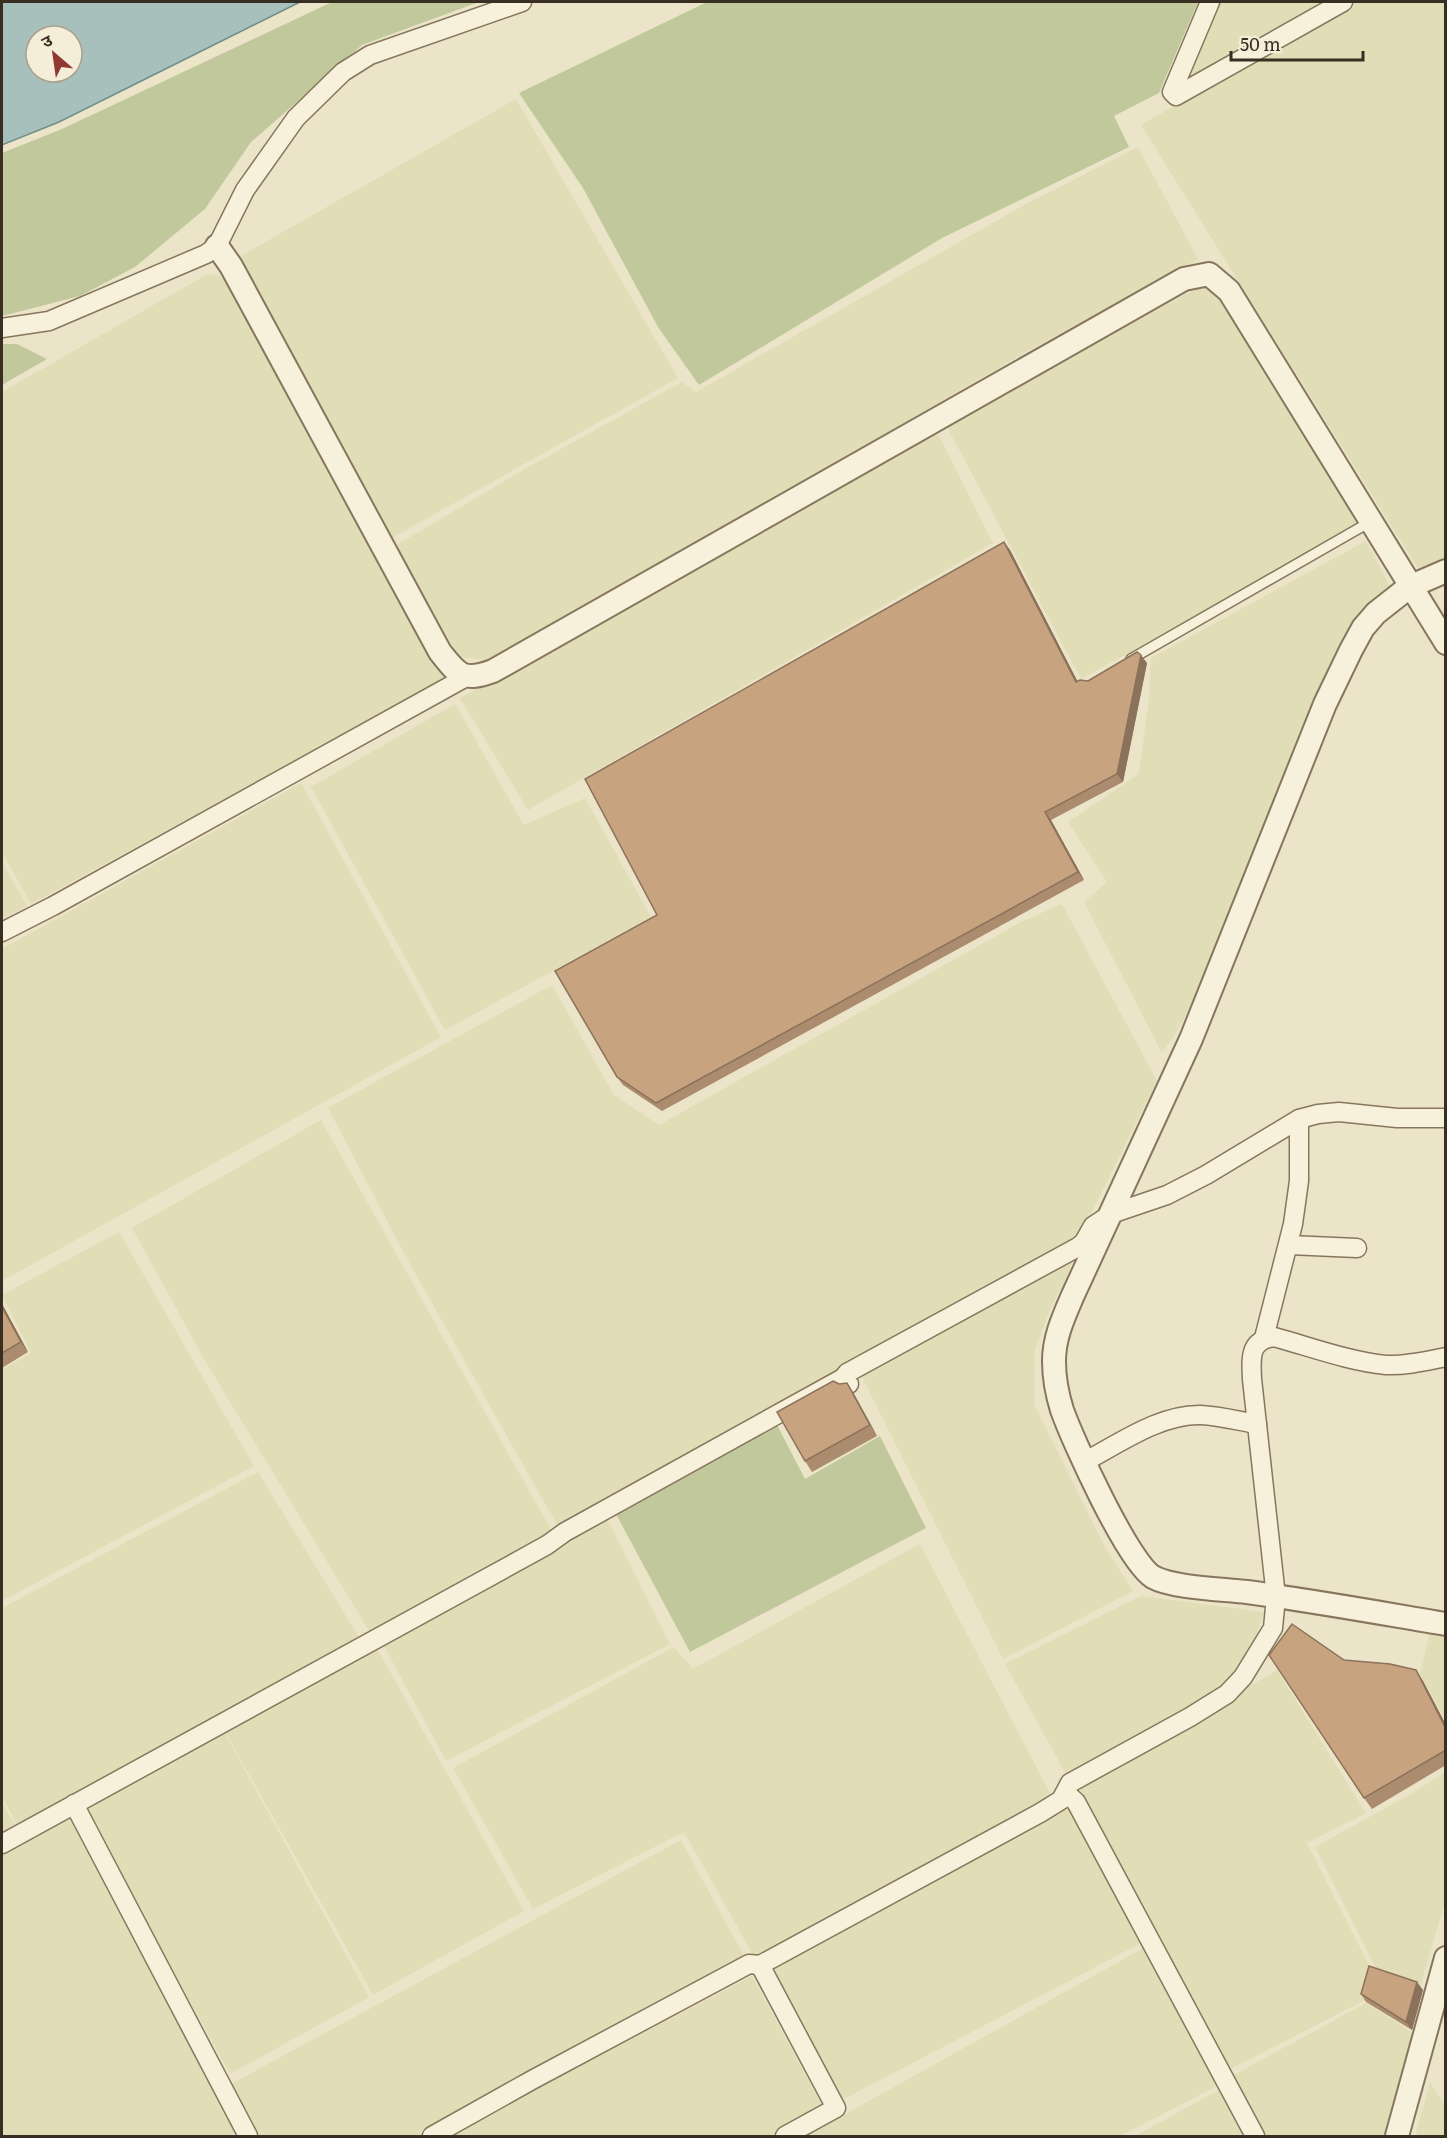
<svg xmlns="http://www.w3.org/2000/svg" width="1447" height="2138" font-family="Literata,'Noto Sans Devanagari',serif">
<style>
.farmland{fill:#e1ddb6}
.green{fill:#c1c99c}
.water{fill:#a8c0bb;stroke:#6f8e89;stroke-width:1.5;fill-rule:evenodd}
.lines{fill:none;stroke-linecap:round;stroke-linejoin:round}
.service-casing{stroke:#87765e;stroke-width:12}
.minor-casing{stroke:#87765e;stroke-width:21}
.tertiary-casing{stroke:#87765e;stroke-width:26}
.service{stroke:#f7f0db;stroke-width:9}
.minor{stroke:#f7f0db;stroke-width:18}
.tertiary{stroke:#f7f0db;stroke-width:22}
.wall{fill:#ab8c6e}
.shaded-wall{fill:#8b725a}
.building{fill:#c7a380;stroke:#8b725a;stroke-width:1.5}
</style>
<rect width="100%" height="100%" fill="#ece4c8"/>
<!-- farmland -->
<g class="farmland">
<polygon points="1221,2 1328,2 1188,79"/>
<polygon points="1355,2 1445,2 1445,565 1422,575 1141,125"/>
<polygon points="516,99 678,378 390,539 239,257"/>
<polygon points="1138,147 1198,259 1024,353 493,661 459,657 395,546 523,470 682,382 696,392 1026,204"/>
<polygon points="214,274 224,278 445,679 31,904 2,852 2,392 206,275"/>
<polygon points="1213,287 1365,522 1081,679 946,425 1197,288"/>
<polygon points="938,434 993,543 528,810 460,698 908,445"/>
<polygon points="1366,541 1390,586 1354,627 1238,903 1195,997 1181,1025 1162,1053 1084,902 1107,882 1068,822 1139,774 1149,698 1151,658"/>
<polygon points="455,704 524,825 585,798 651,917 445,1030 311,787"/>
<polygon points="301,783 441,1037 2,1281 2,949"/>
<polygon points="2,861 27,906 2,919"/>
<polygon points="1062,904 1157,1081 1079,1238 557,1525 406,1257 328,1108 552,985 614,1095 659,1125 1021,922"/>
<polygon points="321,1120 554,1535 371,1634 204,1359 132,1228"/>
<polygon points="119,1232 254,1466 2,1601 2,1370 31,1353 2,1295"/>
<polygon points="1078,1251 1050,1310 1035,1349 1034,1404 1105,1547 1133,1591 1003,1659 860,1373"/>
<polygon points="258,1472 360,1639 19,1828 2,1797 2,1608"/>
<polygon points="606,1516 670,1644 446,1761 384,1646"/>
<polygon points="920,1544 1053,1799 755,1958 684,1832 533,1909 453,1768 674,1647 693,1669"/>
<polygon points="1141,1596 1264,1612 1251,1650 1223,1692 1067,1776 1005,1664"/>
<polygon points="1430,1632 1445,1635 1445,1720 1420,1674"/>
<polygon points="374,1643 524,1911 373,1995 223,1728"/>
<polygon points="1277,1670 1366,1813 1307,1843 1373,1973 1365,2000 1229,2070 1078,1786"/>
<polygon points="222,1728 369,1997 230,2074 82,1805"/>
<polygon points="1445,1772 1445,1902 1420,1988 1378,1973 1315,1847 1413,1793"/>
<polygon points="2,1802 16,1828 2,1836"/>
<polygon points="1068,1803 1145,1941 842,2100 771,1967"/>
<polygon points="71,1817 239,2136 2,2136 2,1854"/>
<polygon points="681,1840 746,1960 549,2063 420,2136 258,2136 231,2084"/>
<polygon points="1147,1946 1219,2085 1120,2136 806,2136"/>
<polygon points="752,1976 823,2107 770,2136 447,2136"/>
<polygon points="1366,2003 1416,2035 1386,2136 1266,2136 1234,2075"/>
<polygon points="1430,2083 1445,2105 1445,2136 1415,2136"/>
<polygon points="1221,2089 1246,2136 1135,2136"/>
</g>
<!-- green -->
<g class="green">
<polygon points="332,2 479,2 362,45 251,142 205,209 135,267 80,296 2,316 2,153 62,129"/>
<polygon points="707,2 1198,2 1159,93 1114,116 1129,147 942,238 699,385 658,327 583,188 519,93"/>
<polygon points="2,344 17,344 47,359 2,385"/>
<polygon points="777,1425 805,1479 880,1436 926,1528 690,1652 616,1514"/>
</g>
<!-- water -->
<path class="water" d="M2,2H300L59,122L2,145ZM36,36H72V72H36Z"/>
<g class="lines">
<!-- service casing -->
<g class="service-casing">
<polyline id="service" points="1131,659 1370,522"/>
</g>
<!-- minor casing -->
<g class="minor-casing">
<g id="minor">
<polyline points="1210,2 1172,92 1176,96 1343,2"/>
<polyline points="2,328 49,321 206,254 217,246 245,190 296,118 343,72 370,55 522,2"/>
<polyline points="2,932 53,906 468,676"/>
<polyline points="1289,1245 1357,1248"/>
<polyline points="1264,1338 1293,1224 1299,1181 1299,1119"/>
<polyline points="849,1384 843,1378 847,1373 1078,1247 1084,1242 1093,1226 1111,1214 1167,1195 1206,1175 1299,1119 1318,1114 1339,1112 1397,1118 1445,1118"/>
<path d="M1084,1462C1120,1443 1160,1414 1201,1415C1220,1416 1239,1421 1257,1424"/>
<polyline points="1066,1793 1076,1802 1255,2136"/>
<polyline points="74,1804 248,2136"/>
<polyline points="2,1844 489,1577 547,1545 565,1532 843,1378"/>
<polyline points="760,1965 836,2108 785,2136"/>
<path d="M432,2136L532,2080L749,1964L760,1965L1040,1813L1061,1800L1070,1783L1190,1717L1227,1694L1243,1677L1273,1628L1276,1597L1252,1379C1251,1358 1249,1340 1274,1337C1311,1347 1348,1361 1386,1365C1406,1366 1426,1361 1446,1357"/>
</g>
</g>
<!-- tertiary casing -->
<g class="tertiary-casing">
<g id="tertiary">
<path d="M217,246L231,266L440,652C458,675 463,682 493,671L1184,279L1209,274L1229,291L1446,643"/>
<path d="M1446,571L1409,587L1376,613L1363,628L1351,650L1325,704L1191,1039L1073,1295C1064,1316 1054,1337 1054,1361C1054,1377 1057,1394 1062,1410C1073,1441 1128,1562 1153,1577C1173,1588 1223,1589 1247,1592C1314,1601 1380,1613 1446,1624"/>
<polyline points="1397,2136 1446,1958"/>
</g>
</g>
<!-- service -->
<use href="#service" class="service"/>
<!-- minor -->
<use href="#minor" class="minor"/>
<!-- tertiary -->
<use href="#tertiary" class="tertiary"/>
</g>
<!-- wall -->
<g class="wall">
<polygon points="1004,542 1010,550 1077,681 1088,681 1147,663 1123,782 1051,820 1084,880 662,1111 623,1085 617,1077 657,915"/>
<polygon points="2,1304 28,1352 2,1368"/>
<polygon points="847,1383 854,1394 877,1436 812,1472 805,1461"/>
<polygon points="1344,1660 1416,1670 1423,1681 1446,1725 1446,1765 1372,1809 1364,1798"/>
<polygon points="1423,1990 1412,2030 1366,2002 1361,1994"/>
</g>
<!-- shaded-wall -->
<g class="shaded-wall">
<polygon points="1004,542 1010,550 1082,690 1076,682"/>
<polygon points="1141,655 1147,663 1123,782 1117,774"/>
<polygon points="1045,812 1051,820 1084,880 1078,872"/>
<polygon points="2,1304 28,1352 21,1342 2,1307"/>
<polygon points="847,1383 854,1394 877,1436 870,1425"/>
<polygon points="1416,1670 1423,1681 1446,1725 1446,1729"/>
<polygon points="1417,1982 1423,1990 1412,2030 1406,2022"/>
</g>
<!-- building -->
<g class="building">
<polygon points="1004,542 1076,682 1080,680 1088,681 1137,652 1141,655 1117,774 1045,812 1078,872 656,1103 617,1077 555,971 657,915 585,779"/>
<polygon points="2,1307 21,1342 2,1353"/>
<polygon points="833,1381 839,1384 847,1383 870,1425 805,1461 777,1412"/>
<polygon points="1292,1624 1344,1660 1390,1664 1416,1670 1446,1729 1446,1750 1364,1798 1269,1655"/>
<polygon points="1369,1966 1417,1982 1406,2022 1361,1994"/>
</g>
<!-- border -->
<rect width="1447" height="2138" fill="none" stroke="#382e21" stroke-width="6"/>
<!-- north arrow -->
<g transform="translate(54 54) rotate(331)"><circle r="28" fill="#f4edd7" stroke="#a9a18e" stroke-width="1.5"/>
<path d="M0-4.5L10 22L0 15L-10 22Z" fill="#923832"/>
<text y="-9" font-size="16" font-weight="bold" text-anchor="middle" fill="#382e21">उ</text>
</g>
<!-- scale -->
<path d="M1231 51v9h132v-9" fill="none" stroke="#382e21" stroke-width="3"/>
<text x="1240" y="51" font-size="18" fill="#382e21" stroke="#f4edd7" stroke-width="4.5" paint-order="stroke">50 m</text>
</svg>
